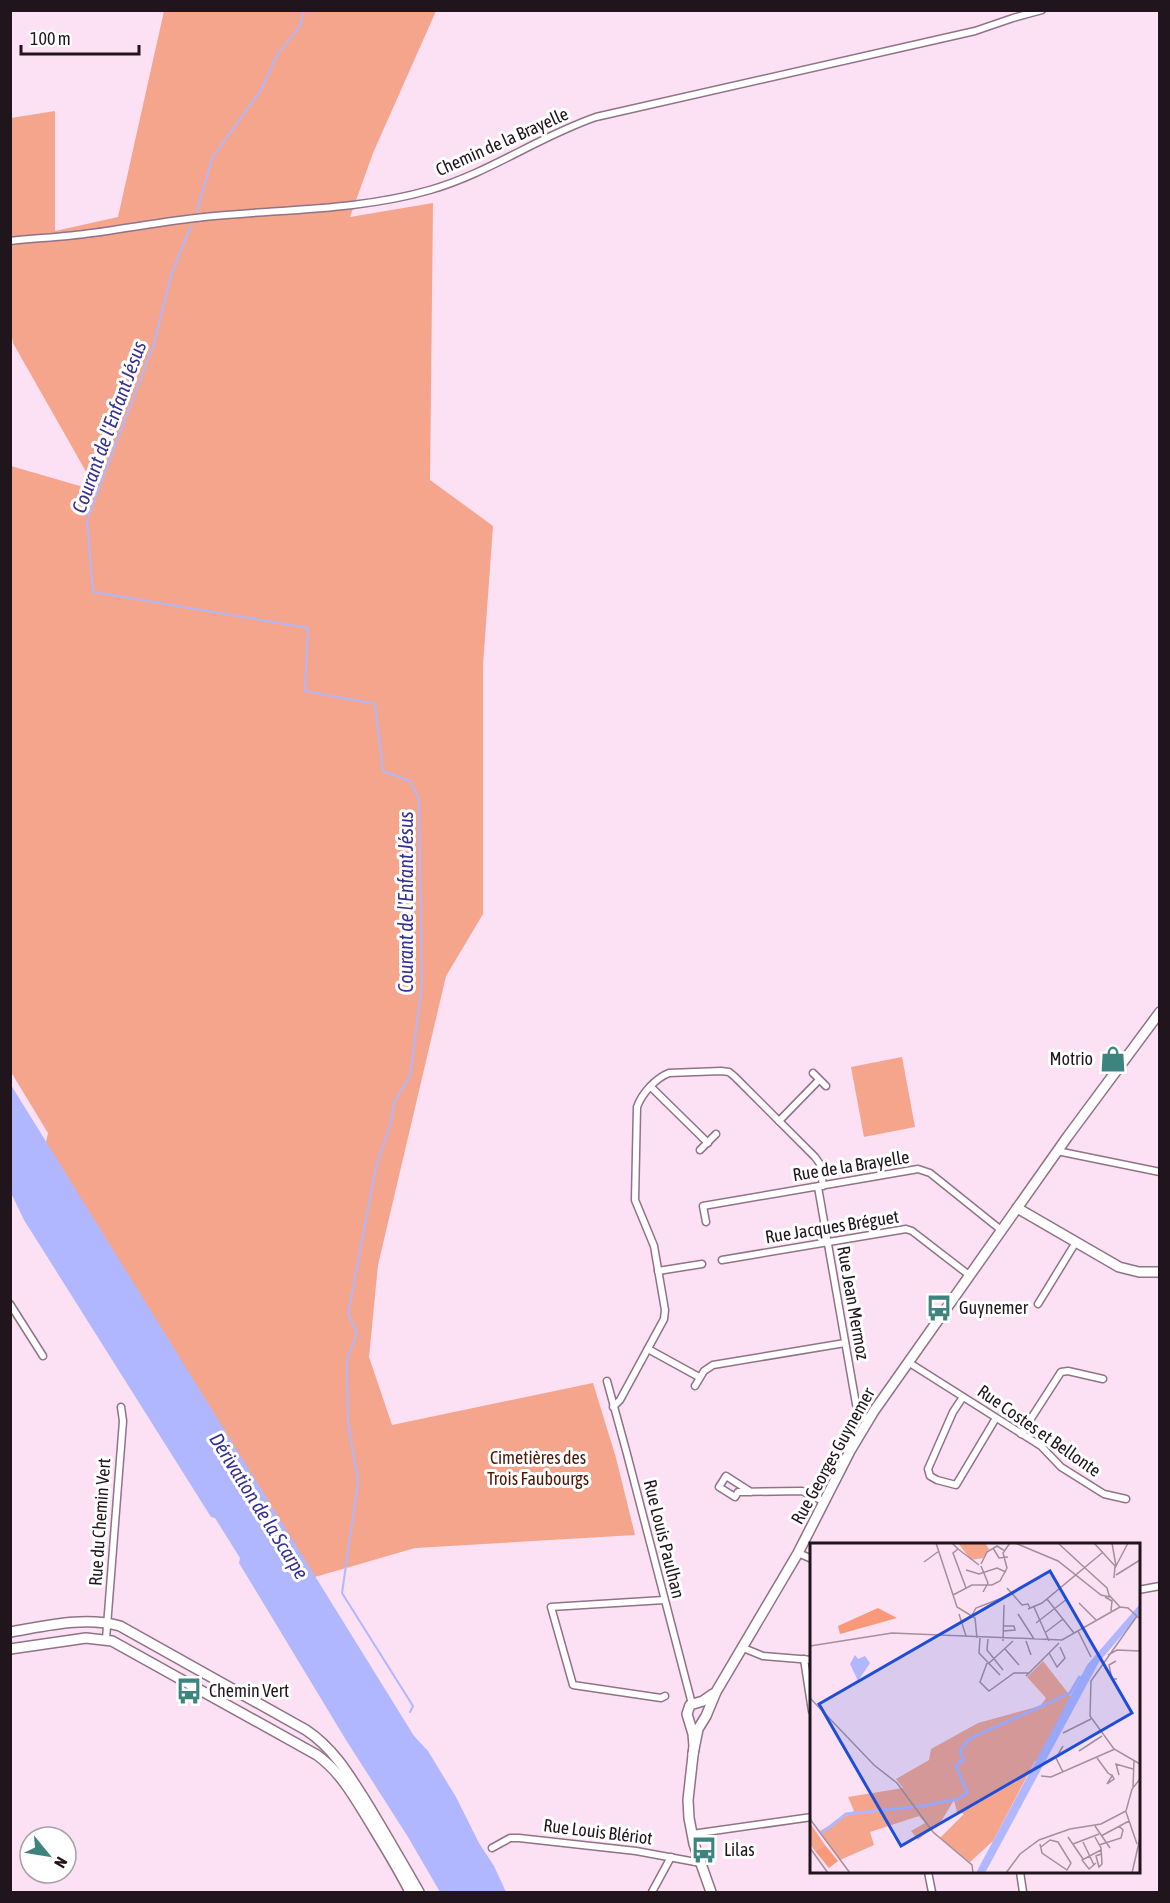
<svg xmlns="http://www.w3.org/2000/svg" width="1170" height="1903" font-family="'Asap Condensed',sans-serif">
<style>
.green{fill:#f4a58c}
.water{fill:#b0b7fe}
.lines{fill:none;stroke-linecap:round;stroke-linejoin:round}
.stream{stroke:#b0b7fe;stroke-width:2}
.street-casing{stroke:#917287;stroke-width:9}
.secondary-casing{stroke:#917287;stroke-width:12}
.street{stroke:#fff;stroke-width:6}
.secondary{stroke:#fff;stroke-width:9}
.labels{text-anchor:middle;stroke-width:6;stroke-linejoin:round;paint-order:stroke}
.street-label{font-size:18px;fill:#21151d;stroke:#fff}
.poi-label{font-size:18px;fill:#21151d;stroke:#fff;text-anchor:start}
.park-label{font-size:18px;fill:#511602;stroke:#fff}
.water-label{font-size:20px;font-style:italic;fill:#363092;stroke:#fff}
.inset-river{fill:none;stroke:#b0b7fe;stroke-width:3}
.inset-road{fill:none;stroke:#a48f9d;stroke-width:1.5}
.view{fill:#1d4ed8;fill-opacity:0.15;stroke:#1d4ed8;stroke-width:3}
.inset-edge{fill:none;stroke:#21151d;stroke-width:3}
</style>
<rect width="100%" height="100%" fill="#fce0f3"/>
<!-- green -->
<g class="green">
<polygon points="164,11 436,11 373,153 350,217 433,203 430,480 493,526 483,665 483,914 446,976 378,1265 369,1357 392,1425 593,1383 616,1458 635,1535 415,1548 270,1590 32,1204 48,1133 11,1072 11,466 97,491 13,343 11,331 11,118 55,111 55,231 118,217"/>
<polygon points="902,1057 915,1127 864,1137 851,1067"/>
</g>
<!-- water -->
<polygon class="water" points="11,1085 414,1736 428,1751 456,1797 479,1843 494,1866 506,1892 440,1892 408,1837 346,1740 239,1563 240,1558 215,1518 211,1517 24,1220 11,1193"/>
<g class="lines">
<!-- stream -->
<g class="stream">
<polyline points="197,211 212,158 261,90 277,55 300,26 304,10"/>
<polyline points="191,226 171,275 154,344 87,520 93,592 308,628 305,691 375,704 383,771 410,781 419,799 422,984 410,1077 395,1100 390,1125 376,1167 348,1314 357,1333 347,1360 348,1423 358,1482 342,1593 413,1706 410,1712"/>
</g>
<!-- street casing -->
<g class="street-casing">
<g id="street">
<path d="M10,241C38,238 65,237 92,233C129,228 167,221 204,217C279,209 357,211 430,190C489,173 538,137 596,117L975,31L1013,18L1042,10"/>
<polyline points="813,1073 826,1086"/>
<polyline points="651,1087 708,1143"/>
<polyline points="779,1121 819,1080"/>
<polyline points="700,1150 716,1134"/>
<polyline points="1057,1151 1160,1172"/>
<polyline points="818,1187 856,1404 860,1414 868,1420"/>
<polyline points="706,1222 703,1206 918,1169 930,1173 1001,1230"/>
<polyline points="722,1260 906,1229 912,1231 969,1275"/>
<polyline points="658,1271 702,1264"/>
<polyline points="10,1304 43,1356"/>
<polyline points="1038,1304 1076,1242"/>
<polyline points="648,1349 699,1377"/>
<polyline points="908,1362 1041,1446 1061,1467 1104,1494 1126,1499"/>
<polyline points="607,1381 627,1454 692,1704"/>
<polyline points="695,1386 704,1371 713,1365 845,1343"/>
<polyline points="963,1397 953,1412 928,1469 930,1476 937,1480 956,1485 996,1418"/>
<path d="M613,1407L620,1400L664,1319L665,1310L654,1246L635,1200L637,1107C642,1093 656,1078 669,1073L721,1071L729,1072L735,1077L815,1157L820,1164L823,1186"/>
<polyline points="1021,1434 1061,1372 1068,1371 1103,1379"/>
<polyline points="751,1492 726,1476 719,1487 735,1497 738,1492 802,1491 825,1502"/>
<polyline points="798,1553 812,1559"/>
<polyline points="1138,1590 1160,1586"/>
<polyline points="664,1600 551,1607 573,1685 661,1698 665,1696"/>
<polyline points="106,1639 123,1421 121,1407"/>
<polyline points="741,1647 763,1656 812,1660"/>
<polyline points="804,1659 812,1711"/>
<polyline points="692,1834 812,1817"/>
<polyline points="492,1848 510,1838 519,1838 636,1851 701,1863"/>
<polyline points="928,1872 932,1892"/>
<polyline points="1020,1872 1023,1892"/>
<polyline points="652,1892 671,1857"/>
</g>
</g>
<!-- secondary casing -->
<g class="secondary-casing">
<g id="secondary">
<polyline points="1017,1208 1119,1267 1139,1272 1160,1272"/>
<path d="M10,1632C46,1626 84,1616 120,1626L306,1730C333,1748 348,1773 365,1800C384,1831 401,1861 419,1892"/>
<path d="M10,1649L86,1638L112,1641L317,1755C339,1771 352,1793 366,1816C381,1841 397,1866 410,1892"/>
<polyline points="693,1754 698,1729 706,1716 716,1692 798,1553 850,1451 874,1411 1068,1136 1160,1012"/>
<polyline points="711,1892 694,1844 689,1818 688,1800 694,1746 693,1734 687,1714 690,1705 703,1701 713,1694"/>
</g>
</g>
<!-- street -->
<use href="#street" class="street"/>
<!-- secondary -->
<use href="#secondary" class="secondary"/>
</g>
<!-- icons -->
<defs>
<g id="shop-bare" transform="scale(2.07)"><path d="M-5-2.5h2.3a2.7 3.5 0 0 1 5.4 0H5L5.5 6h-11ZM-1.5-2.5h3a1.5 2.3 0 0 0-3 0Z" fill="#3d847f" stroke="#fff" stroke-width="2.5" paint-order="stroke"/></g>
<g id="bus-bare" transform="scale(2.07)"><path d="M-5-6H5V4H4V6H2V4H-2V6H-4V4H-5ZM-3.5-4V0h7V-4ZM-3.5 1.2v1.5H-2V1.2ZM2 1.2v1.5H3.5V1.2Z" fill="#3d847f" stroke="#fff" stroke-width="2.5" paint-order="stroke"/></g>
</defs>
<g fill-rule="evenodd">
<use href="#shop-bare" x="1113" y="1059"/>
<use href="#bus-bare" x="939" y="1308"/>
<use href="#bus-bare" x="189" y="1691"/>
<use href="#bus-bare" x="704" y="1850"/>
</g>
<g class="labels">
<!-- street labels -->
<g class="street-label">
<text transform="translate(502 142) rotate(-24)" y="6">Chemin de la Brayelle</text>
<text transform="translate(851 1166) rotate(-9)" y="6">Rue de la Brayelle</text>
<text transform="translate(832 1227) rotate(-9)" y="6">Rue Jacques Bréguet</text>
<text transform="translate(853 1303) rotate(80)" y="6">Rue Jean Mermoz</text>
<text transform="translate(1039 1431) rotate(35)" y="6">Rue Costes et Bellonte</text>
<text transform="translate(833 1456) rotate(-61)" y="6">Rue Georges Guynemer</text>
<text transform="translate(100 1522) rotate(-86)" y="6">Rue du Chemin Vert</text>
<text transform="translate(664 1539) rotate(76)" y="6">Rue Louis Paulhan</text>
<text transform="translate(598 1832) rotate(7)" y="6">Rue Louis Blériot</text>
</g>
<!-- poi labels -->
<g class="poi-label">
<text x="1093" y="1065" text-anchor="end">Motrio</text>
<text x="959" y="1314">Guynemer</text>
<text x="209" y="1697">Chemin Vert</text>
<text x="724" y="1856">Lilas</text>
</g>
<!-- park labels -->
<g class="park-label">
<text x="538" y="1464">Cimetières des<tspan x="538" dy="21">Trois Faubourgs</tspan></text>
</g>
<!-- water labels -->
<g class="water-label">
<text transform="translate(109 427) rotate(-70)" y="7">Courant de l'Enfant Jésus</text>
<text transform="translate(406 902) rotate(-90)" y="7">Courant de l'Enfant Jésus</text>
<text transform="translate(259 1506) rotate(58)" y="7">Dérivation de la Scarpe</text>
</g>
</g>
<!-- overview -->
<g transform="translate(810 1543)">
<rect width="330" height="330" fill="#fce0f3"/>
<path d="M148,0H175L179,6L173,15L161,17ZM233,118L265,159L235,215L225,218L183,298L160,319L130,295L154,271L147,269L144,257L132,277L108,297L101,288L115,280L109,273L60,289L64,302L30,317L10,288L44,268L38,254L93,245L86,236L119,217L121,206L168,180L230,163L236,155L217,134ZM0,280L15,302L5,308L0,301Z" fill="#f4a58c"/>
<path d="M68,65L87,75L30,91L28,83ZM15,302L28,318L19,325L5,308Z" fill="#fa997a"/>
<path d="M330,61V71L289,119L175,330H166L277,122ZM45,112L48,116L55,113L60,120L48,138L40,121Z" fill="#b0b7fe"/>
<path class="inset-river" d="M106,264L148,256L157,250L146,222L154,217L150,208L159,196L260,150L270,133M12,290L36,271L103,264"/>
<path class="inset-road" d="M126,0L147,64L165,75L167,95M142,0L148,6L143,10L156,45M205,0L248,18L291,52L300,54M248,0L275,25M284,0L305,23L304,35M302,0L306,23M183,5L189,15L198,14M148,6L169,22M114,19L129,8M171,21L177,9L187,3L195,8M171,23L178,40L173,49M275,25L297,45L299,52L310,64M305,25L318,0M156,27L169,31L187,25L196,29M306,32L330,17M197,45L212,62L218,61L220,65M143,52L162,42H182L190,38L197,25L193,10L200,0M295,54L302,58L301,68M237,56L264,90M269,60L287,78M224,64L239,98M310,64L318,65L329,75M218,66L232,60L292,10M149,71L156,93M208,71L224,96M162,72L166,65L197,53M327,73L281,138L280,173L304,206L330,221M226,80L257,56M193,88L205,87L204,83H193M268,88L281,114M236,89L253,76M170,95L169,110L190,132M178,96L177,107L193,127M193,98L194,62M216,98L221,112L219,107M0,103L82,90L252,97L310,64M195,106L209,122M239,110L247,124L255,115L250,104M298,112L307,107L330,108M306,118L299,122L302,136H307M177,120L170,139L179,148L204,130H219M178,121L203,98M216,133L249,100M0,155L64,222L87,240L123,289L162,322L163,330M253,190L281,176M253,203L246,215L253,229M269,208L292,193M287,215L298,230L301,232H302L304,236L297,241L302,233M309,232L306,221L323,226M231,233L241,234L305,206M323,244L324,218M316,269L327,301M0,276L40,330M285,283L300,305M291,293L319,278M258,294L273,316M285,294L291,305L292,321L289,324L286,313L291,311M273,299L284,322M230,301L232,310L257,327L261,320L248,299L240,297L231,304M263,301L289,291M289,302L311,295L313,287L309,283M0,305L18,330M286,320L279,326L272,317L291,307M196,330L210,311L229,297L260,286L291,281L316,268L322,246L330,236M322,330L330,295"/>
<path class="view" d="M240,28L322,170L91,303L9,161Z"/>
<rect width="330" height="330" class="inset-edge"/>
</g>
<!-- border -->
<rect width="1170" height="1903" fill="none" stroke="#21151d" stroke-width="24"/>
<!-- north arrow -->
<g transform="translate(48 1855) rotate(120)"><circle r="28" fill="#ffffff" stroke="#a6a1a5" stroke-width="1.5"/>
<path d="M0-4.5L10 22L0 15L-10 22Z" fill="#3d847f"/>
<text y="-9" font-size="16" font-weight="bold" text-anchor="middle" fill="#21151d">N</text>
</g>
<!-- scale -->
<path d="M21 45v9h118v-9" fill="none" stroke="#21151d" stroke-width="3"/>
<text x="30" y="45" font-size="18" fill="#21151d" stroke="#ffffff" stroke-width="4.5" paint-order="stroke">100 m</text>
</svg>
